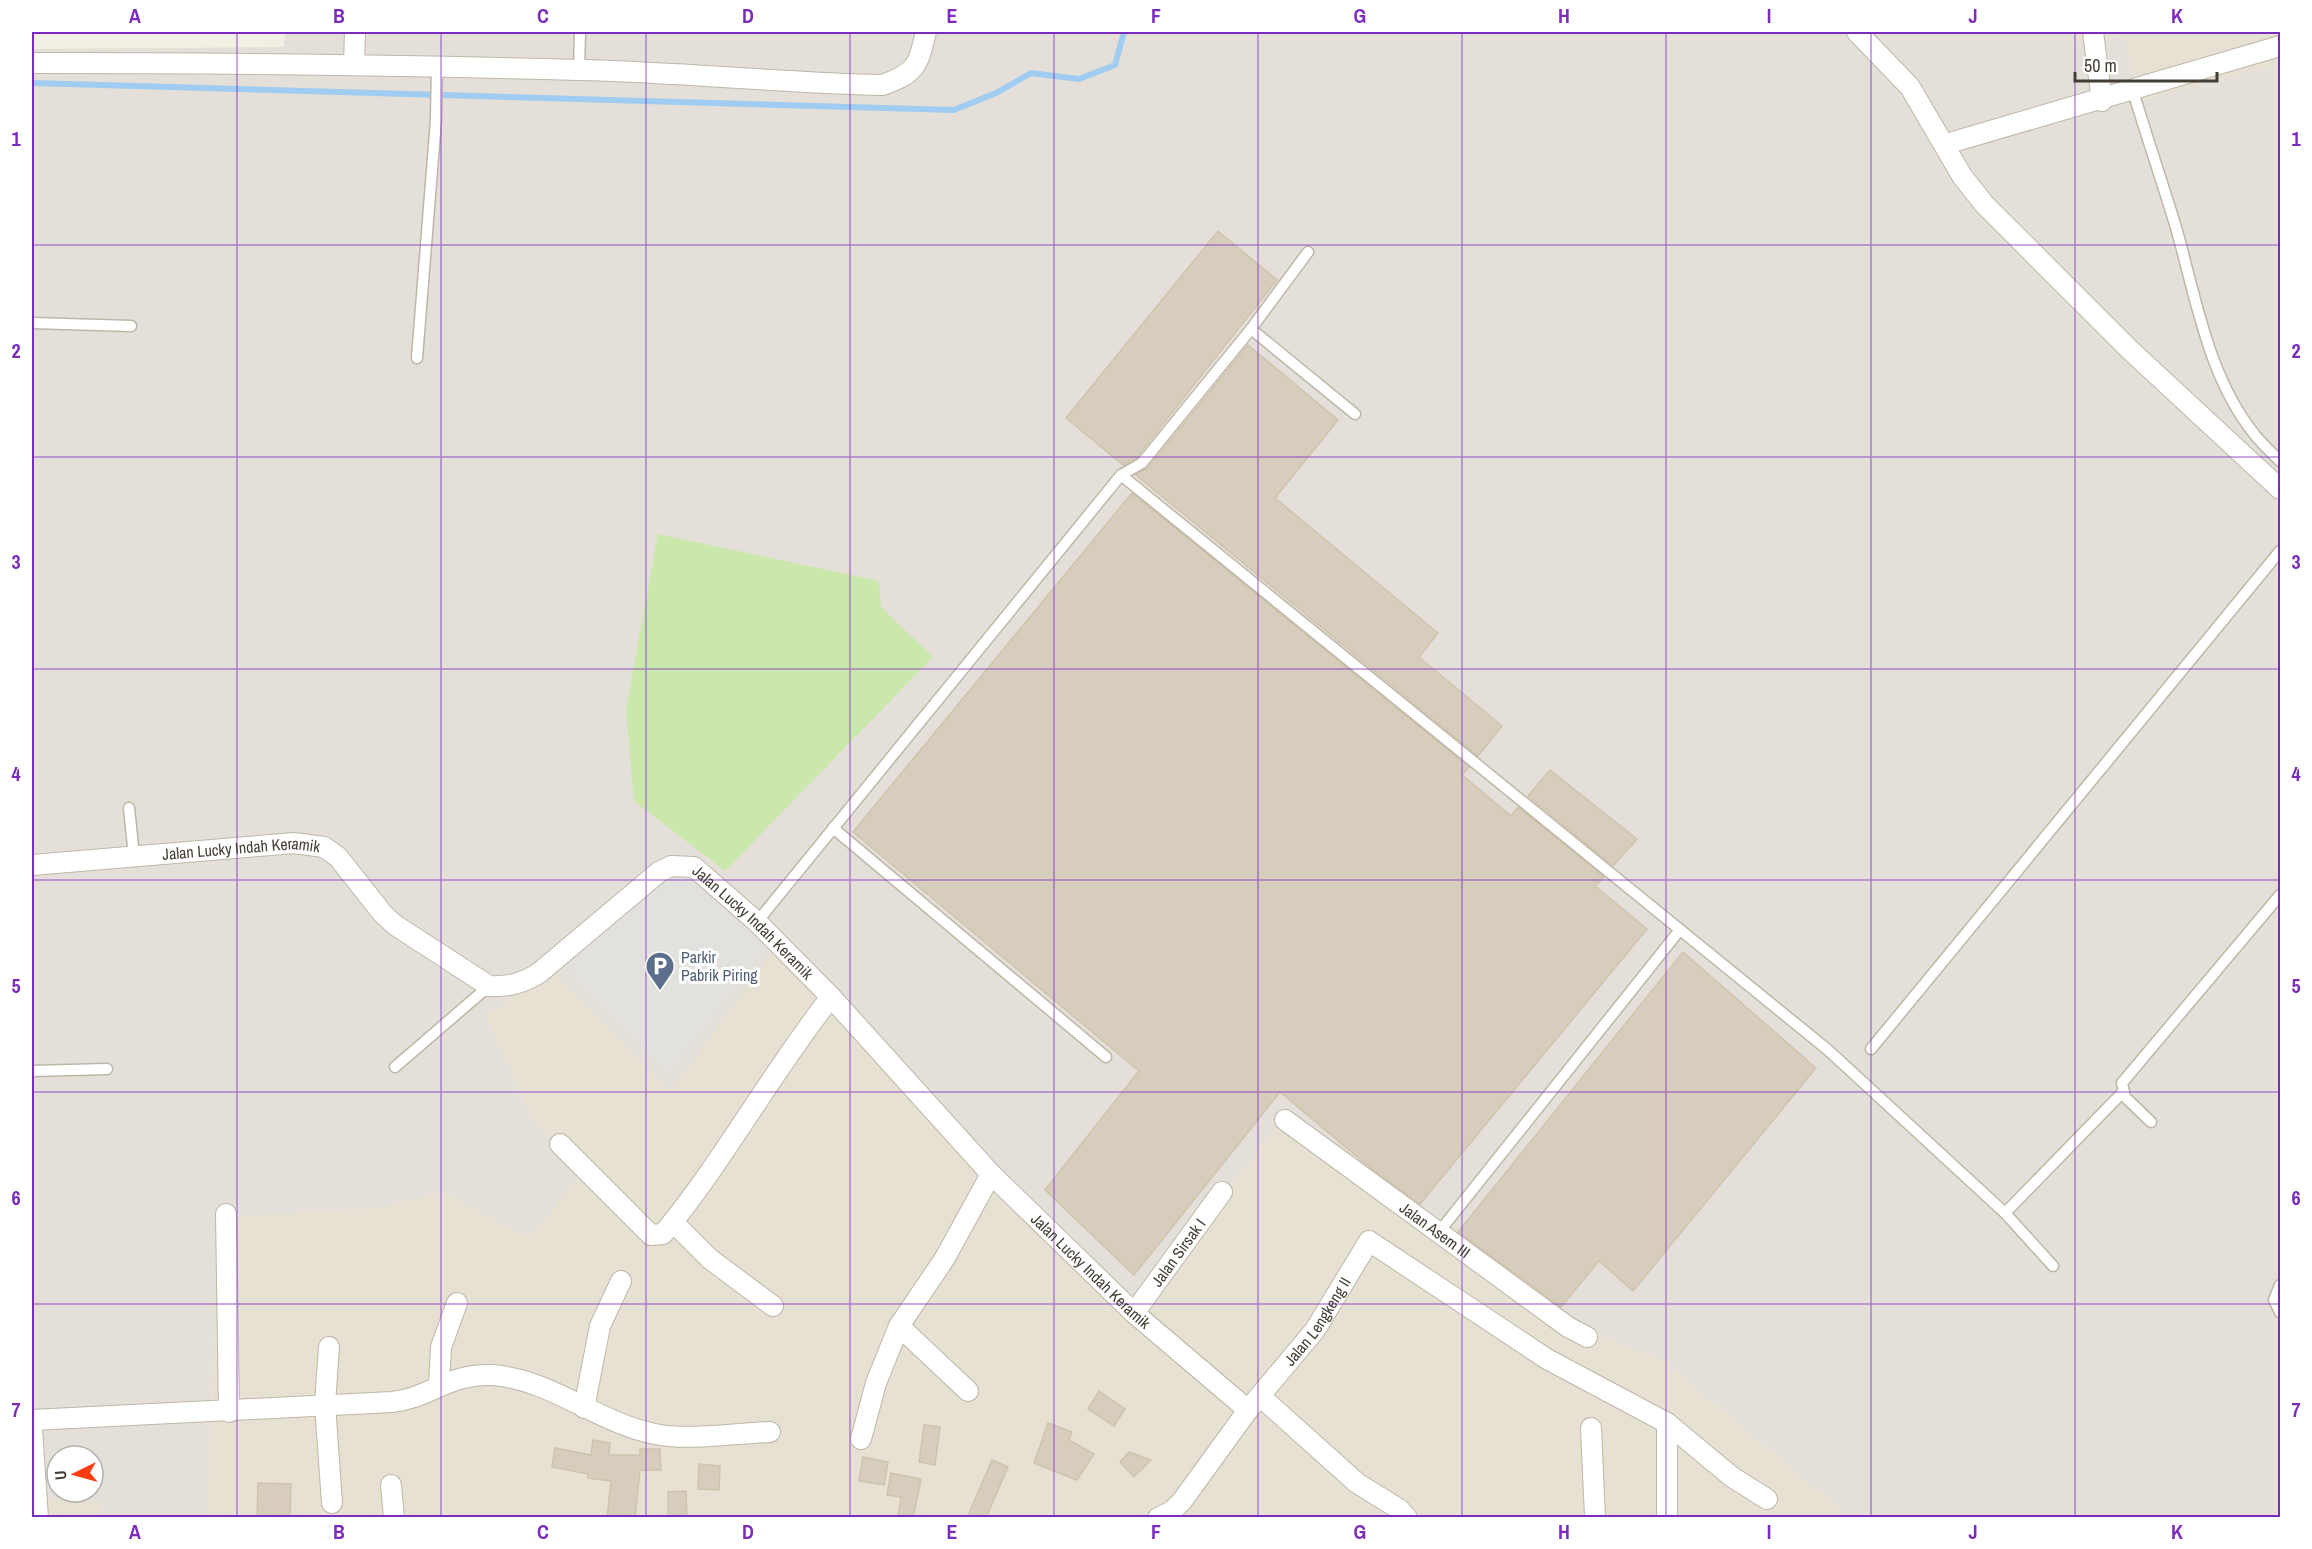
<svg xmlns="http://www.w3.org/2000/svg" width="2312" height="1549" font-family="'Archivo Narrow',sans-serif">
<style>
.residential{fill:#e6e1d2}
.industrial{fill:#e4e0d9;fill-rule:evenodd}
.green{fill:#cae7ac}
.parking{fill:#e3e1dd}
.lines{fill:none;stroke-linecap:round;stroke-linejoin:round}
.stream{stroke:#9fccf0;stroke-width:6}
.building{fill:#d7cdbc;stroke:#cfc3ad;stroke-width:1.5}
.lane-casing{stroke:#beb7a7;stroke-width:13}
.street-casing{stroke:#beb7a7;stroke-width:22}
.lane{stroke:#fff;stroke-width:10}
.street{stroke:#fff;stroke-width:20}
.grid{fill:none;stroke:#7b2cbf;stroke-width:1.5;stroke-opacity:0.55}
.labels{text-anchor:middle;stroke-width:6;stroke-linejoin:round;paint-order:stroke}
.street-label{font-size:16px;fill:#443f34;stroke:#fff}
.service-label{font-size:16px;fill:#4e5e75;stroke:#fff;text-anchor:start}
.neatline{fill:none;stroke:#7b2cbf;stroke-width:2}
.grid-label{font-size:20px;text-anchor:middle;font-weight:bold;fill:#7b2cbf}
</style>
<rect width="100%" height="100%" fill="#f2efe4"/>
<!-- residential -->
<g class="residential">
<polygon points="2074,32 2280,32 2280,64 2142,101 2123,36 2079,41"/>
<polygon points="782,939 1135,1306 1288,1114 1562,1321 1663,1360 1850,1517 207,1518 218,1217 375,1208 443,1192 529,1238 585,1168 538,1129 485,1017 554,971"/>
<polygon points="36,1498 102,1501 101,1517 35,1518"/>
</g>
<!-- industrial -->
<path class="industrial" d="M285,32H2074L2079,41L2123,36L2142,101L2280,64V1517H1850L1663,1360L1562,1321L1288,1114L1134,1306L983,1158L782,940L671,1090L554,971L485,1017L538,1129L586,1168L529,1238L443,1192L375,1208L218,1217L207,1517H101L102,1501L37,1498L32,1517V49L284,47ZM57,1456H93V1492H57Z"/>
<!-- green -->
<polygon class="green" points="658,534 879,581 881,607 933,657 725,871 634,801 626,710"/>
<!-- parking -->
<polygon class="parking" points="675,875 692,876 766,947 668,1074 564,965 635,898 658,880"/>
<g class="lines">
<!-- stream -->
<polyline class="stream" points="32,83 954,110 996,93 1031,73 1079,79 1115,65 1124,32"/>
</g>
<!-- building -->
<g class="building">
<polygon points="1218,231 1277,280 1137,457 1123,465 1066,418"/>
<polygon points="1248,345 1338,420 1275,498 1438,633 1419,657 1502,726 1478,756 1136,475 1148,468"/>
<polygon points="1132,493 1469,767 1462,775 1511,816 1518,807 1604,877 1595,886 1647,929 1420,1204 1368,1166 1280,1092 1134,1275 1045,1190 1139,1071 853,832"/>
<polygon points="1550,770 1637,839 1613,866 1528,796"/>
<polygon points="1683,952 1816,1068 1633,1291 1599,1261 1561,1307 1458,1232"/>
<polygon points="1099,1391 1125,1409 1114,1426 1088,1409"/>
<polygon points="1048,1423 1072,1432 1069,1440 1094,1454 1077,1480 1034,1463"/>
<polygon points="924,1425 940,1427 935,1465 919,1462"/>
<polygon points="593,1440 610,1443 609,1455 640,1455 640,1449 660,1449 661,1470 640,1470 635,1518 607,1518 611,1481 588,1478 588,1474 552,1467 555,1448 591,1455"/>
<polygon points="1129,1452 1151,1460 1134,1477 1120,1462"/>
<polygon points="863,1457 888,1462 884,1485 859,1481"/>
<polygon points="992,1460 1008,1467 986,1518 967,1518"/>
<polygon points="699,1464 720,1466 719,1490 698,1489"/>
<polygon points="891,1473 921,1479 913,1518 898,1518 901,1497 887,1495"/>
<polygon points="258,1483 291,1484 290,1518 257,1518"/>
<polygon points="686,1491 687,1518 668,1518 668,1492"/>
</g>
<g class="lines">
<!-- lane casing -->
<g class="lane-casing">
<g id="lane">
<polyline points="579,70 580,32"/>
<path d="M2133,91C2147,138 2163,184 2177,231C2196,299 2209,379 2255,435C2262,444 2272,453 2280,461"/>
<polyline points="32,323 131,326"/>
<polyline points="1251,329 1355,414"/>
<polyline points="417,358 436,120 437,68"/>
<polyline points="1121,475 1828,1050 2005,1213 2053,1266"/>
<polyline points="129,808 134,856"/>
<polyline points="833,828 1106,1057"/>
<polyline points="757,922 1121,475 1142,463 1251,329 1308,252"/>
<polyline points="1871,1049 2280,551"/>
<polyline points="395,1067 489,986"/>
<polyline points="32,1071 107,1069"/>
<polyline points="2151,1122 2125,1097 2122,1083 2280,895"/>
<polyline points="2005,1213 2122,1093"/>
<polyline points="1439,1232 1679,931"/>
<polyline points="2280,1285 2274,1300 2280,1312"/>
</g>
</g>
<!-- street casing -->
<g class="street-casing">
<g id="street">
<polyline points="1857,32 1910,87 1962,176 1984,204 2130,350 2280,489"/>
<polyline points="2093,32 2102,101"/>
<path d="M32,63C214,63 397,65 579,70C680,72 781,83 882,85C917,73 918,65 926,32"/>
<polyline points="354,63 355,32"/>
<polyline points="1946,144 2280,46"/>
<path id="s1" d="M32,865L294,843L324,847L338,857L383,914L395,925L489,986C509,987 523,983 539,973L659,872L671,866L694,867L757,922L831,997L991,1174L1134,1313L1248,1410"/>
<path id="s2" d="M1285,1120L1568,1327L1587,1337"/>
<path d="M560,1144L651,1235L663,1234C725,1159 771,1073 831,997"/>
<polyline points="226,1214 229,1412"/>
<polyline points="673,1222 710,1259 773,1306"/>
<path id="s3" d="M1134,1313L1222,1192"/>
<polyline points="899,1326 968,1391"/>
<polyline points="329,1347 325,1404 332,1503"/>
<polyline points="439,1385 441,1347 457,1303"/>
<polyline points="1260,1396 1357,1483 1399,1509 1407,1518"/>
<polyline points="584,1408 600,1326 621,1281"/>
<path d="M32,1420L392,1402C430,1398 449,1373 492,1375C551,1379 598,1423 655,1434C687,1441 737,1433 770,1432"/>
<polyline points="1667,1423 1667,1518"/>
<polyline points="1591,1428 1595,1518"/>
<polyline points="32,1429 38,1518"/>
<polyline points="861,1439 876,1383 899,1326 945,1258 991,1174"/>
<polyline points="391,1485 394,1518"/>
<path id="s4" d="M1158,1518L1172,1511L1182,1501L1248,1410L1315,1330L1369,1241L1547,1359L1667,1423L1732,1477L1767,1499"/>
</g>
</g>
<!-- lane -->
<use href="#lane" class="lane"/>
<!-- street -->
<use href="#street" class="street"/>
</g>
<!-- grid -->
<path class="grid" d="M237,32V1518M441,32V1518M646,32V1518M850,32V1518M1054,32V1518M1258,32V1518M1462,32V1518M1666,32V1518M1871,32V1518M2075,32V1518M32,245H2280M32,457H2280M32,669H2280M32,880H2280M32,1092H2280M32,1304H2280"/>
<!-- icons -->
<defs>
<g id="parking-pin" transform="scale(1.5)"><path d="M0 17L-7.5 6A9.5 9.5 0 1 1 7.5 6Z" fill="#5c6f8a" stroke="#fff"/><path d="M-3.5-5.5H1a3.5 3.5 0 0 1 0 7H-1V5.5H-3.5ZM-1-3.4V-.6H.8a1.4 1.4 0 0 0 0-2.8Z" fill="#fff"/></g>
</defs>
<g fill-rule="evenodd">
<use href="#parking-pin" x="660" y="966"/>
</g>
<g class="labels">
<!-- street labels -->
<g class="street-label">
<text dy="6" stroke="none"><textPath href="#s1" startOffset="210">Jalan Lucky Indah Keramik</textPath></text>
<text dy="6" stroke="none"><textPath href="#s1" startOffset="838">Jalan Lucky Indah Keramik</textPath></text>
<text dy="6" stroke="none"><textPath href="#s2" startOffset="186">Jalan Asem III</textPath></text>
<text dy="6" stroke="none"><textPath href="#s3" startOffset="75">Jalan Sirsak I</textPath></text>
<text dy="6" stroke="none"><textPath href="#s1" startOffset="1324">Jalan Lucky Indah Keramik</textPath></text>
<text dy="6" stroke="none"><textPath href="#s4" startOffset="255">Jalan Lengkeng II</textPath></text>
</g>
<!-- service labels -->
<g class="service-label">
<text x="681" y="963">Parkir<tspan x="681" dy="18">Pabrik Piring</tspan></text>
</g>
</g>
<!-- border -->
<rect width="2312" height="1549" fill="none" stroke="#ffffff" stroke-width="66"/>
<!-- north arrow -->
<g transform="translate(75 1474) rotate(265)"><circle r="28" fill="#ffffff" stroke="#b4b2ae" stroke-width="1.5"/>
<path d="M0-4.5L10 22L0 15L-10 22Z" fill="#fc3d12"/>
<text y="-9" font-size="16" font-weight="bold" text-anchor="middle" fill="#443f34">U</text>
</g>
<!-- scale -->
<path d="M2075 72v9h142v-9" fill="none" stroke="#443f34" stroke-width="3"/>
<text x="2084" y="72" font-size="18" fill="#443f34" stroke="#ffffff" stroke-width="4.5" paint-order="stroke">50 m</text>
<rect x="33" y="33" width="2246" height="1483" class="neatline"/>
<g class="grid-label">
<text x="135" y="23">A</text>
<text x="339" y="23">B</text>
<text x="543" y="23">C</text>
<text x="748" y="23">D</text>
<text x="952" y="23">E</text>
<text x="1156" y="23">F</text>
<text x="1360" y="23">G</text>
<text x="1564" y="23">H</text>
<text x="1769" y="23">I</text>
<text x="1973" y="23">J</text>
<text x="2177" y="23">K</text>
<text x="16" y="146">1</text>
<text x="2296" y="146">1</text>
<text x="16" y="358">2</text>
<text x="2296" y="358">2</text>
<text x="16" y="569">3</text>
<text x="2296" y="569">3</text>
<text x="16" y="781">4</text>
<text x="2296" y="781">4</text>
<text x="16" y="993">5</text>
<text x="2296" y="993">5</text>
<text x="16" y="1205">6</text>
<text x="2296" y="1205">6</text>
<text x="16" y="1417">7</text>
<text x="2296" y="1417">7</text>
<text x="135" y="1539">A</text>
<text x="339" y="1539">B</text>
<text x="543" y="1539">C</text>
<text x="748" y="1539">D</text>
<text x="952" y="1539">E</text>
<text x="1156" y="1539">F</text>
<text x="1360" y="1539">G</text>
<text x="1564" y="1539">H</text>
<text x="1769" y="1539">I</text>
<text x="1973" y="1539">J</text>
<text x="2177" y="1539">K</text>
</g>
</svg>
